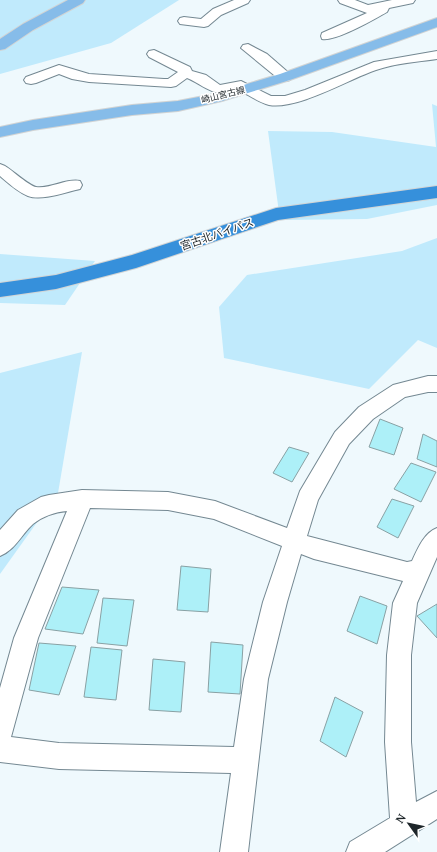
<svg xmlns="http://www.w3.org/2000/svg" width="437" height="852" font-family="'PT Serif','Noto Sans JP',serif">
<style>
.green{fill:#c0eafc}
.building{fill:#adf0f8;stroke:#89a1a4}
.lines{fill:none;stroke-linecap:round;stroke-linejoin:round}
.minor-casing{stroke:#748892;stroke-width:2}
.major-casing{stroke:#d2d4d4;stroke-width:2}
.highway-casing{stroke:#d2d4d4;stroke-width:2}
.minor{fill:#fff;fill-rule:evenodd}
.major{fill:#86bce9;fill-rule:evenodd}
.highway{fill:#3690db;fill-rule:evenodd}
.labels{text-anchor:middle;stroke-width:3;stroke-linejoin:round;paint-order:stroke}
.far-street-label{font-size:9px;fill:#1e262a;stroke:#fff}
.street-label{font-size:11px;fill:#1e262a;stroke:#fff}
</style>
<rect width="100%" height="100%" fill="#eff9fd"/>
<!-- green -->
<g class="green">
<polygon points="0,0 179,0 111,43 0,74"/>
<polygon points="432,104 437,106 437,205 367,219 280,220 268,131 332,132 436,147"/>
<polygon points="437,238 437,348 418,340 369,389 224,358 219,307 247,275 402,251"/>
<polygon points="0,254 95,261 65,305 0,303"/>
<polygon points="82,352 58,493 0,574 0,373"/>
</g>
<!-- building -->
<g class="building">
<polygon points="380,419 403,428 394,455 369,447"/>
<polygon points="423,434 437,441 437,467 417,459"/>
<polygon points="289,447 309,453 292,482 273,473"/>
<polygon points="411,463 436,472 421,502 394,489"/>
<polygon points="392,499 414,506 398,538 377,527"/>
<polygon points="181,566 211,569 208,612 177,610"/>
<polygon points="62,587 99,590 83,634 45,629"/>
<polygon points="360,596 387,606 377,644 347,631"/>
<polygon points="103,598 134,600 127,646 97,643"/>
<polygon points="437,604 437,638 417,616"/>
<polygon points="211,642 243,645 240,694 208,692"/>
<polygon points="39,643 76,646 59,695 29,690"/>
<polygon points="91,647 122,650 116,700 84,697"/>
<polygon points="153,659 185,662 181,712 149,710"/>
<polygon points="335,697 363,712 346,757 320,741"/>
</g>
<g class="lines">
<!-- minor casing -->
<g class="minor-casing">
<g id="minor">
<polygon points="234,0 250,0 248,3 221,15 208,26 204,27 180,24 178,21 180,18 184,17 201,19 213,9"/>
<path d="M338,0H355L368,5L392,0H415L413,3L389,8L387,12C375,19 335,42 322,39L321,36L322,33L367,13L340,3Z"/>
<polygon points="248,44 267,54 290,74 292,77 290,80 285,81 280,80 241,48 243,45"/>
<path d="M154,50L190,67L192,71L206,75L220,85L241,81L271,96H285L305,90L374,62L437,51V59C417,62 396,63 376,70C349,79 298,110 269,105C258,102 249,95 239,90C233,91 226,93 220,93C208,92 198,82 187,78L176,86L171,87L89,82L72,79L59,74L36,83L31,84L26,83L24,80L26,77L59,65L89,74L164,79H168L178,72L149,57L147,54L149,51Z"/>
<path d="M0,164L5,166C12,170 29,186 36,187C51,189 66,178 80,181L82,185L80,189C66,192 42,201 28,196C18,192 8,183 0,176Z"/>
<path d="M428,376H437V392H428L405,397L373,419L349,444L318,500L307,536L407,562L412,561C418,548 424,533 437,528V557L417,603L411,655V742L416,802L437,791V819L385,852H346L350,842L390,818L385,742L387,655L393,603L403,581L314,559L301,554L287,602L268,679L248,852H220L231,773L59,769L0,762V688L14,638L67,511C55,512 43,516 33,524C21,535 15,550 0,556V530L18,510L41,497L49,495L82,490L168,492L215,501L287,528L300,491L335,432L359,407L393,385ZM90,508L168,510L214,519L282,546L263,602L244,679L234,747L59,743L11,737L38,638Z"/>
</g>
</g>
<!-- major casing -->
<g class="major-casing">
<g id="major">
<polygon points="68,0 85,0 83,3 33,30 5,49 0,50 0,39 23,24"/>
<polygon points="437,18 437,27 290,80 222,101 178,111 132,115 33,130 0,137 0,127 33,120 132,105 178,101 214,94 280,74"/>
</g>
</g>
<!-- highway casing -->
<g class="highway-casing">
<polygon id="highway" points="437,186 437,198 278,220 136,268 56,289 0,297 0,283 56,275 132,255 276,208"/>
</g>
<!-- minor -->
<use href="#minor" class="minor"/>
<!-- major -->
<use href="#major" class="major"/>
<!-- highway -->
<use href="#highway" class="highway"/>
</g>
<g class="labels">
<!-- far-street labels -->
<g class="far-street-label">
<text transform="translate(223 95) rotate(-14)" y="3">崎山宮古線</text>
</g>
<!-- street labels -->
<g class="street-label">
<text transform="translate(217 234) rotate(-19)" y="4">宮古北バイパス</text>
</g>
</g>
<!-- north arrow -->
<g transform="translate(409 824) rotate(303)" stroke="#ffffff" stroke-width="3" paint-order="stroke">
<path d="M0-3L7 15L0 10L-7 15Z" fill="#1e262a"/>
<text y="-6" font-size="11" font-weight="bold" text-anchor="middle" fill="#1e262a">N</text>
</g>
</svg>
